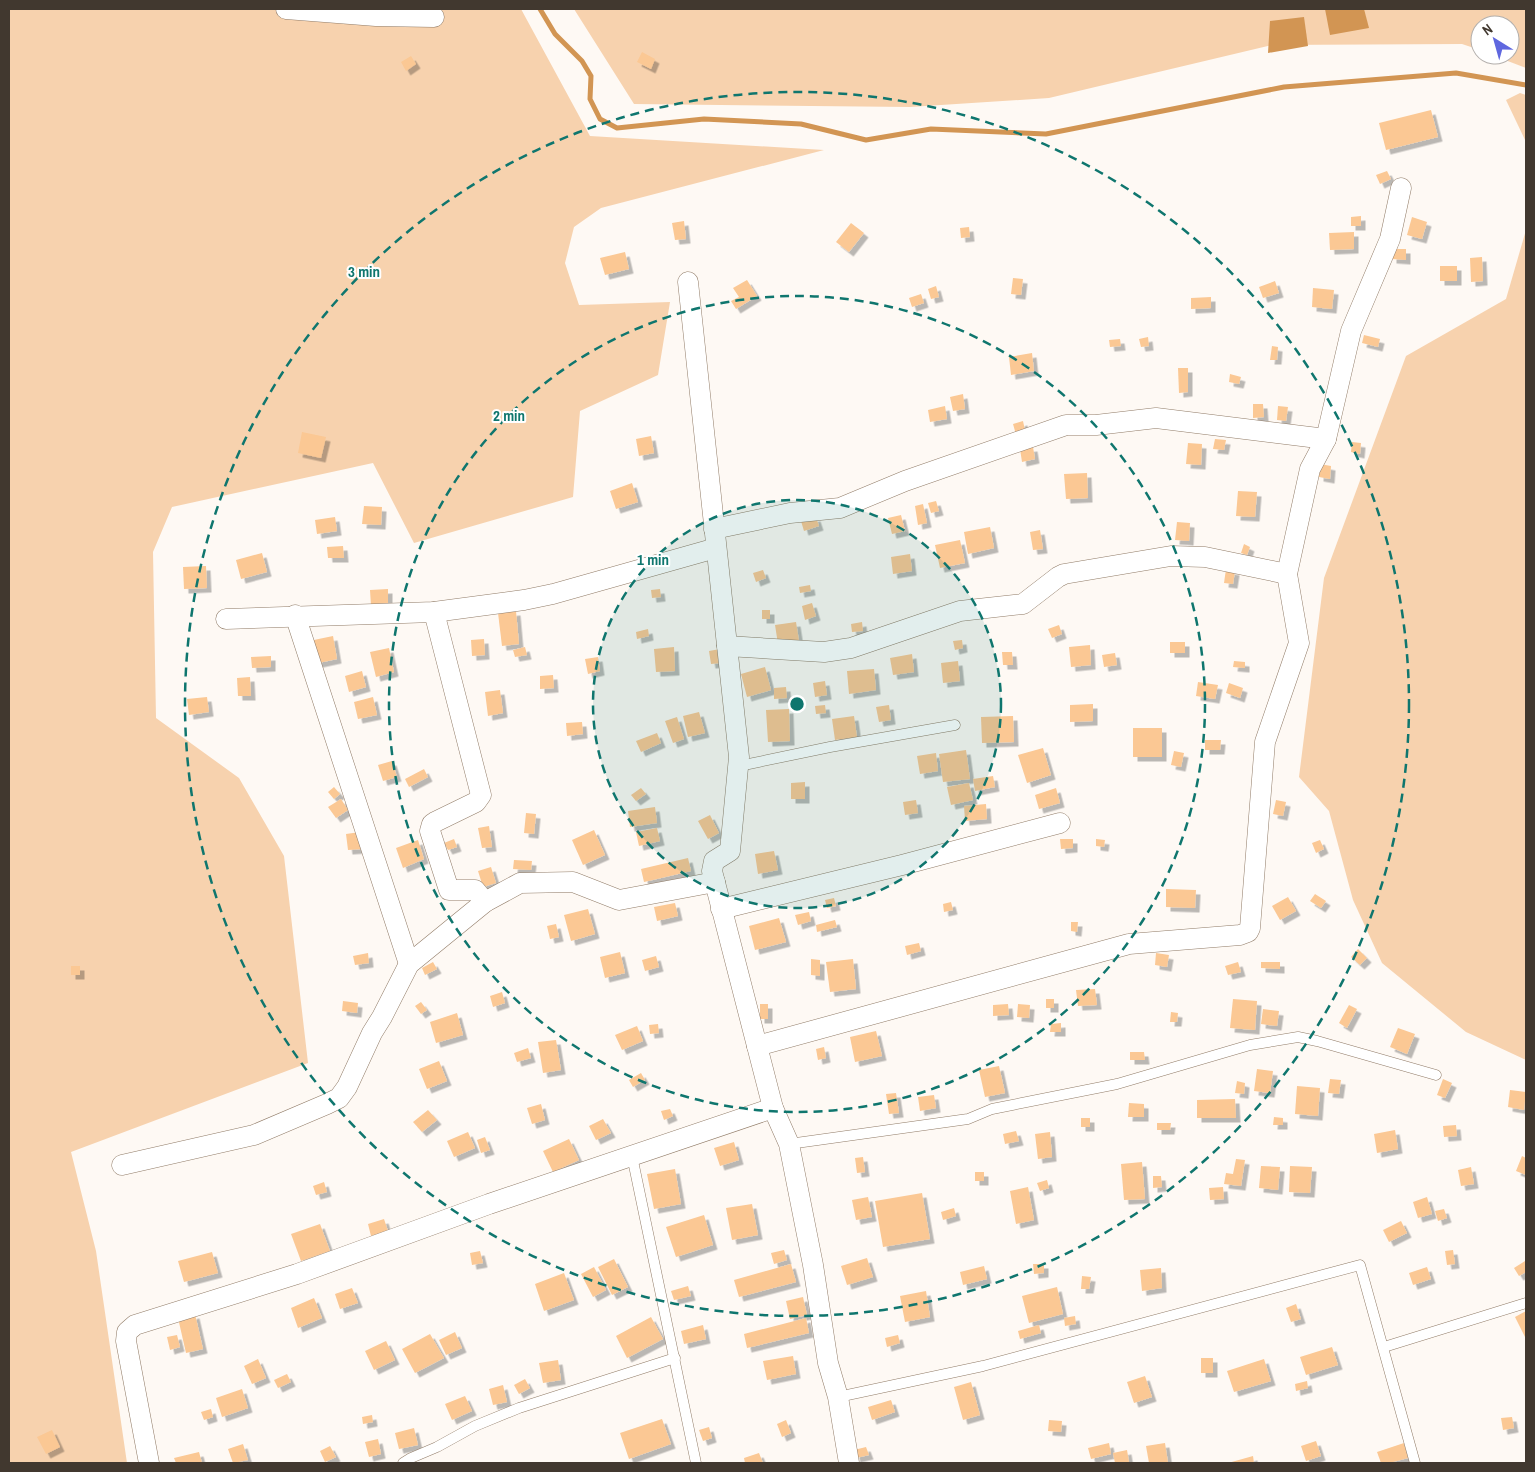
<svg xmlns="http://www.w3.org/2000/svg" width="1535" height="1472" font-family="'Archivo Narrow',sans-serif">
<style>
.green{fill:#f7d2ae}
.water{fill:#d29553}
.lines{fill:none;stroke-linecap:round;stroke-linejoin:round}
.stream{stroke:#d29553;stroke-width:5}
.building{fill:#fbc894;filter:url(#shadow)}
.service-casing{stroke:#917c68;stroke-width:11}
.minor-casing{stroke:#917c68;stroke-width:21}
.service{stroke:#fff;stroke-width:10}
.minor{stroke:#fff;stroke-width:20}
.ring{fill:none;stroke:#0f766e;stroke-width:2.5;stroke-dasharray:9 6}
.centre{fill:#0f766e;stroke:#fff;stroke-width:2.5}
.ring-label{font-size:15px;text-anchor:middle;font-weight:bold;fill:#0f766e;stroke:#fff;stroke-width:4;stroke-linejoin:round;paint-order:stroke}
</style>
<defs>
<filter id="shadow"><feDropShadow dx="4.5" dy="4.5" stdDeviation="0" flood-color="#0004"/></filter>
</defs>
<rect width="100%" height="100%" fill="#fef9f4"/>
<!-- green -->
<g class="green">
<polygon points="9,9 521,9 590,136 824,150 601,208 574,227 565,263 579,305 670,302 658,375 580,411 573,497 414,543 373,463 172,507 153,552 156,718 239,778 284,856 308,1063 71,1152 96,1251 127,1463 9,1463"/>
<polygon points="574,9 1526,9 1526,68 1492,55 1510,55 1510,25 1480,25 1480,50 1462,44 1272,45 1049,98 910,107 634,104"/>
<polygon points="1520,93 1526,95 1526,142 1506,100"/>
<polygon points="1526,230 1526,1060 1466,1032 1382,963 1353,900 1329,811 1299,777 1324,578 1406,356 1506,299"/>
</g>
<!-- water -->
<g class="water">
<polygon points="1325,9 1364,9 1369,28 1330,35"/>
<polygon points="1304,17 1308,46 1268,53 1270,21"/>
</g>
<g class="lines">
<!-- stream -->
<polyline class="stream" points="540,9 555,34 582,61 591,76 590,99 600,119 617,128 704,119 801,124 866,140 931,129 1046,134 1284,87 1456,73 1526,85"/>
</g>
<!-- building -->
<g class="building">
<polygon points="642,52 655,59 651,69 637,62"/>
<polygon points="411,56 416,64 406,71 401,62"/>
<polygon points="1431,110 1438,137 1386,150 1379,123"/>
<polygon points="1387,171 1391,179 1380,184 1376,175"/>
<polygon points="1361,216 1361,226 1351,226 1351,217"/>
<polygon points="1412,217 1427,222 1422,239 1407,235"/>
<polygon points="684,221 686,239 675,240 672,223"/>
<polygon points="851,223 864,233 849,252 836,242"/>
<polygon points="969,227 970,237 961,238 960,228"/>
<polygon points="1354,232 1354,249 1330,250 1329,233"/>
<polygon points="1392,249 1406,249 1406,260 1392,259"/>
<polygon points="625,252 629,269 605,275 600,258"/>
<polygon points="1482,257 1483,281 1471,282 1470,258"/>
<rect x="1440" y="266" width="17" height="15"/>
<polygon points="1013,278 1023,279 1021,295 1011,294"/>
<polygon points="747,280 757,296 736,309 731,301 739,297 733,288"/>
<polygon points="1275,281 1279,293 1263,298 1259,287"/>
<polygon points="936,286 939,297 931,299 928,289"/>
<polygon points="1313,288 1334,290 1332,309 1312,307"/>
<polygon points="921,294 924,303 912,307 909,298"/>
<polygon points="1211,297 1211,308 1191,309 1191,298"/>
<polygon points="1364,335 1380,339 1378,347 1362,343"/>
<polygon points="1148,337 1149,346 1141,347 1139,339"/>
<polygon points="1120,339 1121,346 1110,347 1109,340"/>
<polygon points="1272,346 1278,347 1277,360 1270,360"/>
<polygon points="1032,353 1034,371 1011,375 1009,357"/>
<polygon points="1178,368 1188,368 1188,392 1179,393"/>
<polygon points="1230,374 1241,377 1239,384 1229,382"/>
<polygon points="963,394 965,409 953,411 950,397"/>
<polygon points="1253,404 1263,404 1264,417 1253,418"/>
<polygon points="945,406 947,419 930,422 928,410"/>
<polygon points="1278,406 1288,407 1286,421 1277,420"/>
<polygon points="1023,421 1026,435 1017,438 1013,424"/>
<polygon points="302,432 326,437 321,458 298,453"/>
<polygon points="651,436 654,453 639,456 636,439"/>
<polygon points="1215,439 1226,440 1224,450 1213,449"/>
<polygon points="1352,442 1361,443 1360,454 1351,452"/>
<polygon points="1188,443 1202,444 1201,465 1186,464"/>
<polygon points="1033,447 1035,459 1022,462 1020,449"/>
<polygon points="1320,464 1331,466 1330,479 1319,477"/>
<polygon points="1087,473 1088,498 1066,499 1064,474"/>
<polygon points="632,483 638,502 616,509 610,491"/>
<polygon points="1238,491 1257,492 1255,517 1236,516"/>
<polygon points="936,501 939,511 931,513 928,503"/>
<polygon points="923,504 927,523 918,525 915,506"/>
<polygon points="364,506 382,507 381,525 362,524"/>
<polygon points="901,515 905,531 892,534 888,518"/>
<polygon points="335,517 337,531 317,534 315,520"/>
<polygon points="816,517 819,526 804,531 801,521"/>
<polygon points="1177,522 1190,523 1189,541 1175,540"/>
<polygon points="990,527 994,548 968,554 964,532"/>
<polygon points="1040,530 1043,549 1033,550 1030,532"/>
<polygon points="960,540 965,563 940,568 935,545"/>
<polygon points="1244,544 1250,547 1247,555 1241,553"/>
<polygon points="343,546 344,558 328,558 327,547"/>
<polygon points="262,553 267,572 241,579 236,560"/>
<polygon points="910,554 912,571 893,574 891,557"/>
<polygon points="206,566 207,588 184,589 183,567"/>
<polygon points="1226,569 1235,571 1233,584 1224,583"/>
<polygon points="763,570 766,578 756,582 753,573"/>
<polygon points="810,585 811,591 800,593 799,587"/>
<polygon points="388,589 388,605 371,606 370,590"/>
<polygon points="660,589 661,597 652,598 651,590"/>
<polygon points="812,603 816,616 805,620 802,606"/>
<rect x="762" y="610" width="8" height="9"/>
<polygon points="516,611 519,644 502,646 498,613"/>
<polygon points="796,622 799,641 778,644 775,625"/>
<polygon points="862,622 863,631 852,632 851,624"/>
<polygon points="1059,625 1062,634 1052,638 1048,629"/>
<polygon points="648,629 649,636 637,639 636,632"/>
<polygon points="333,636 337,659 314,664 309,641"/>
<polygon points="484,639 485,655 472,656 471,640"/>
<polygon points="962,640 963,648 955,650 953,641"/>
<rect x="1170" y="642" width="15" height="11"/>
<polygon points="1090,645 1091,665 1071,667 1069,647"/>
<polygon points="525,647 527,655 515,657 513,650"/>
<polygon points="674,647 675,671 656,672 654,649"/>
<polygon points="389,648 394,672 376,677 370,652"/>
<polygon points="720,649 721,663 711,664 709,651"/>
<polygon points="1002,652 1012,652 1013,665 1003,665"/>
<polygon points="1115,653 1117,665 1104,667 1102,655"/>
<polygon points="912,654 914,672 893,675 890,658"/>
<polygon points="271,656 271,667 252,668 251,657"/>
<polygon points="598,657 600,671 588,674 585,659"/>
<polygon points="958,661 960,681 943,683 941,663"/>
<polygon points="1234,661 1245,662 1245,668 1233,667"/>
<polygon points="765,667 771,690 747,697 741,674"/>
<polygon points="874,669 876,690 849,694 847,671"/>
<polygon points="362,671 366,687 349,692 345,676"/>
<polygon points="553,675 554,688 540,689 540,676"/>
<polygon points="250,677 251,696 238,696 237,678"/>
<polygon points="825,681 827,695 815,697 813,683"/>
<polygon points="1198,682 1218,685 1215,699 1196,696"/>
<polygon points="1229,683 1243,688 1240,698 1226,693"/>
<polygon points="786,687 787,698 774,699 774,688"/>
<polygon points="500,690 503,713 488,716 485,692"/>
<polygon points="207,697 209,712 189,715 187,699"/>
<polygon points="373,697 377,715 358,719 354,702"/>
<polygon points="1093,704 1093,721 1070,722 1070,705"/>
<polygon points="825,705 826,713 816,714 815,706"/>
<polygon points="889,705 891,720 879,722 876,707"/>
<polygon points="789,709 790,741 768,742 766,710"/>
<polygon points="699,712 705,733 688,737 683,716"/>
<polygon points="854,716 857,737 835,740 832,719"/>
<polygon points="1013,716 1014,742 982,743 981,717"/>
<polygon points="677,717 684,739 673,743 665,721"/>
<polygon points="582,722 583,734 567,736 566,723"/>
<rect x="1133" y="728" width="29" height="29"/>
<polygon points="657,733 661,743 641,752 636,741"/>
<polygon points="1205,740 1221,740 1220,750 1205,750"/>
<polygon points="1043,748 1051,775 1027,783 1018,755"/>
<polygon points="966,750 970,779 943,782 939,754"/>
<polygon points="1174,751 1184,753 1181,767 1171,765"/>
<polygon points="936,753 938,771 920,774 917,756"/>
<polygon points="392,761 397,777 383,781 378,765"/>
<polygon points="424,769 428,777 409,787 405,779"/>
<polygon points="993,776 995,787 975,791 973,779"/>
<polygon points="805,782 805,799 791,799 791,783"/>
<polygon points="969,783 973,800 951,805 947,787"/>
<polygon points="334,787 340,794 334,799 328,792"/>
<polygon points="641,788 646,794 636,801 631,795"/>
<polygon points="1056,788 1060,803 1039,809 1035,795"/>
<polygon points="341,799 348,810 336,818 328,807"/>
<polygon points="916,800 918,813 905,815 903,802"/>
<polygon points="1276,800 1286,802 1283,816 1273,814"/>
<polygon points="986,804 987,819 965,821 964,806"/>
<polygon points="655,807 657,823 630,827 628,811"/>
<polygon points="526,813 536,814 534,834 524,833"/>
<polygon points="710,815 719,833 708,839 698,821"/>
<polygon points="489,826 492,847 482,848 478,828"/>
<polygon points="657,828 660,841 639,846 636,832"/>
<polygon points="594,830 605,855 583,865 572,840"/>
<polygon points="360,832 362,849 348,850 346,834"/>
<polygon points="454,839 457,847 448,850 444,843"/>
<polygon points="1060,839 1073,839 1073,848 1061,849"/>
<polygon points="1096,839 1105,840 1104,847 1096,846"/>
<polygon points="418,840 424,859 403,868 396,848"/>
<polygon points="1320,840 1324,849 1316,853 1312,843"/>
<polygon points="774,851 778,870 758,874 755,854"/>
<polygon points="688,858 691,871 644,882 641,869"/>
<polygon points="514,860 532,861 531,870 513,869"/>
<polygon points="491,867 496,883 483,887 478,871"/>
<polygon points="1166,889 1196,890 1195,908 1166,907"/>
<polygon points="1315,894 1326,901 1321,908 1310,901"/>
<polygon points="1288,897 1296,911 1280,920 1272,906"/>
<polygon points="834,898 836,906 827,908 825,900"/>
<polygon points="951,902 953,910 944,912 943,904"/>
<polygon points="675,903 678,916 657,921 654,907"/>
<polygon points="588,909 595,934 571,941 564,915"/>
<polygon points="809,912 811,921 798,925 795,915"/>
<polygon points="779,918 786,942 755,950 749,926"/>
<polygon points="835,920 837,927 817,932 816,925"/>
<polygon points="1071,922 1078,922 1077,932 1071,931"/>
<polygon points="556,924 559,937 550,939 547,926"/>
<polygon points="919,943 921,951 907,955 905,946"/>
<polygon points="1358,949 1367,958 1360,965 1351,957"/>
<polygon points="620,952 625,973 605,978 600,957"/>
<polygon points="368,953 369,963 355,965 353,956"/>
<polygon points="1156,953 1169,955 1167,967 1155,965"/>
<polygon points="656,956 659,967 645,971 642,960"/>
<polygon points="811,959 820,960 820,976 811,975"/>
<polygon points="853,959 856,989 830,992 826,962"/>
<polygon points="433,962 437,969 425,975 422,968"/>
<polygon points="1238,962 1241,972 1228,975 1225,966"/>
<polygon points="1261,962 1280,962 1280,969 1261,968"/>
<rect x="71" y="966" width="9" height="9"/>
<polygon points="1095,989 1097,1005 1078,1006 1076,990"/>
<polygon points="502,992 505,1003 493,1007 490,996"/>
<rect x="1046" y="999" width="8" height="9"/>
<polygon points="1233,999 1257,1001 1255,1030 1230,1028"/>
<polygon points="343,1001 358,1003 357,1013 342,1011"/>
<polygon points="421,1002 427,1010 421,1014 415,1006"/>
<rect x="760" y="1004" width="8" height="15"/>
<polygon points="1008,1004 1009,1015 993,1016 993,1005"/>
<polygon points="1018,1004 1030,1005 1029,1018 1017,1017"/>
<polygon points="1349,1005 1357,1009 1347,1028 1339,1023"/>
<polygon points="1263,1009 1279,1011 1277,1026 1261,1024"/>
<polygon points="1171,1012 1178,1013 1177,1022 1170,1022"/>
<polygon points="457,1013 463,1035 436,1043 430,1022"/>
<polygon points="1061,1023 1061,1032 1050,1032 1051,1024"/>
<polygon points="658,1024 659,1033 650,1034 649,1025"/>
<polygon points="637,1026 643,1041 622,1050 615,1035"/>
<polygon points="1398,1028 1415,1034 1407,1054 1390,1047"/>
<polygon points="876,1031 882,1056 855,1062 850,1037"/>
<polygon points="556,1040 561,1070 543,1073 538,1042"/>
<polygon points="824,1047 826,1058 818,1060 816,1049"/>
<polygon points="528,1048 531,1058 517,1062 514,1053"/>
<polygon points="1130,1052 1144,1052 1145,1060 1130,1060"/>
<polygon points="439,1061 447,1081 427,1089 419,1069"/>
<polygon points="999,1066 1005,1093 985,1097 979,1070"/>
<polygon points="1257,1069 1273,1071 1270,1093 1254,1091"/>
<polygon points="641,1073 645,1080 633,1087 629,1080"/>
<polygon points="1330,1079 1341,1080 1339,1094 1328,1093"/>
<polygon points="1443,1079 1452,1083 1445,1098 1437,1095"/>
<polygon points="1237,1081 1245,1083 1244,1094 1235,1093"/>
<polygon points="1297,1086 1320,1088 1318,1116 1295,1114"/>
<polygon points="1510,1090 1526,1092 1524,1110 1508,1107"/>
<polygon points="896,1093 899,1113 889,1114 886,1094"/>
<polygon points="934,1095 936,1108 920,1111 918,1097"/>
<polygon points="1235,1099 1236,1118 1197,1118 1197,1100"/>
<polygon points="1129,1103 1144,1104 1144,1117 1128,1117"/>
<polygon points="541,1104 545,1120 532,1124 527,1108"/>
<polygon points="670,1109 673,1116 664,1120 661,1111"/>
<polygon points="428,1110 437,1120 422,1132 413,1122"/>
<polygon points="1274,1117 1283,1118 1283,1125 1273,1125"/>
<rect x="1081" y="1118" width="9" height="9"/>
<polygon points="603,1119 611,1133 596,1140 589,1126"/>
<polygon points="1157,1123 1171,1123 1170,1130 1157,1130"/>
<polygon points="1456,1125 1457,1136 1444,1137 1443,1126"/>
<polygon points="1395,1130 1398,1149 1377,1153 1374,1134"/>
<polygon points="1016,1131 1019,1141 1005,1144 1003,1134"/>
<polygon points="468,1132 475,1148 454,1157 447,1141"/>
<polygon points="1050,1132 1052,1157 1038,1159 1035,1134"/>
<polygon points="485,1137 490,1150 481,1153 477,1140"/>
<polygon points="569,1139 579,1160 553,1172 543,1151"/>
<polygon points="734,1142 739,1160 720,1166 714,1148"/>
<polygon points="1522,1156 1526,1158 1526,1175 1516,1171"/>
<polygon points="863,1157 865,1172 857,1173 855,1158"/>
<polygon points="1236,1159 1245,1160 1241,1186 1224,1184 1226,1173 1233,1174"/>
<polygon points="1142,1162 1145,1199 1124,1200 1121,1164"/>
<polygon points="1261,1166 1280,1167 1278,1190 1259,1188"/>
<polygon points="1290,1166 1312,1167 1310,1193 1289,1192"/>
<polygon points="1471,1167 1474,1184 1461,1186 1458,1170"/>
<polygon points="675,1169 681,1204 654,1209 647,1174"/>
<rect x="975" y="1172" width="9" height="9"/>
<polygon points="1153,1176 1161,1176 1162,1187 1153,1188"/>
<polygon points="1047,1180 1049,1188 1040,1191 1037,1183"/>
<polygon points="324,1182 327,1192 316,1195 313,1186"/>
<polygon points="1028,1187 1034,1220 1016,1224 1010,1191"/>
<polygon points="1223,1187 1224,1199 1210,1200 1209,1188"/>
<polygon points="922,1193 930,1239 883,1247 875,1201"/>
<polygon points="868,1197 872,1217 856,1220 852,1200"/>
<polygon points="1427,1197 1432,1214 1418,1218 1413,1202"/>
<polygon points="752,1204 758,1235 732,1240 726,1208"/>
<polygon points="954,1208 956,1216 943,1220 941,1212"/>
<polygon points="1444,1209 1447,1218 1438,1221 1435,1211"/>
<polygon points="704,1215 713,1245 676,1257 666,1227"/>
<polygon points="384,1219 388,1231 371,1236 368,1224"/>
<polygon points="1401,1221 1407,1233 1389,1242 1383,1230"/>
<polygon points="320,1224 330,1251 301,1261 291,1234"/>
<polygon points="784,1250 787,1260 774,1264 771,1253"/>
<polygon points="1453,1250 1455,1264 1447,1265 1445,1251"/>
<polygon points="480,1251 483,1263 472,1265 470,1253"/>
<polygon points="212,1252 218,1273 184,1282 178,1261"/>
<polygon points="867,1258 873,1277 847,1285 841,1266"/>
<polygon points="614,1259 628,1287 612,1295 598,1267"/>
<polygon points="1525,1261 1526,1264 1526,1272 1519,1276 1514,1268"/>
<polygon points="791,1264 796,1282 739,1297 734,1280"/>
<polygon points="1033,1264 1044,1264 1044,1273 1034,1274"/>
<polygon points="984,1266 987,1279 963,1285 960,1272"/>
<polygon points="594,1267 606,1290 593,1297 581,1274"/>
<polygon points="1427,1267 1431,1279 1413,1285 1409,1273"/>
<polygon points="1161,1268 1162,1288 1142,1291 1140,1270"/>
<polygon points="564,1273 574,1300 544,1311 535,1284"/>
<polygon points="1082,1276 1091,1277 1089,1289 1081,1289"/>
<polygon points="688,1286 691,1296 674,1300 671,1291"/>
<polygon points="1057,1287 1063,1314 1029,1323 1022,1296"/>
<polygon points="352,1288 358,1303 340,1309 335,1294"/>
<polygon points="926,1291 930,1317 905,1322 900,1296"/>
<polygon points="803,1297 807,1315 790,1319 786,1301"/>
<polygon points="314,1298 322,1318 298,1328 291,1308"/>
<polygon points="1296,1304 1301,1319 1291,1322 1286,1308"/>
<polygon points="1526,1311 1526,1339 1515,1317"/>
<polygon points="195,1314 203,1349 186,1353 178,1318"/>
<polygon points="1075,1316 1076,1324 1065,1326 1064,1318"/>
<polygon points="651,1317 663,1339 627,1358 616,1336"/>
<polygon points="806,1318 809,1333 747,1348 744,1334"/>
<polygon points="703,1325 706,1339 684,1344 681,1331"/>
<polygon points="1039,1325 1041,1333 1020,1339 1018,1331"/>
<polygon points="455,1332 462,1348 446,1355 439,1340"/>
<polygon points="430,1334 444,1358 415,1373 402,1349"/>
<polygon points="177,1335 180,1347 170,1350 167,1337"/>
<polygon points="898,1335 900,1343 887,1347 885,1338"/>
<polygon points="386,1341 395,1360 374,1370 365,1351"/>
<polygon points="1332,1347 1338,1365 1306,1375 1300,1357"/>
<polygon points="793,1356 796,1374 767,1380 763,1361"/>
<rect x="1201" y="1358" width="12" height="15"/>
<polygon points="258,1359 266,1378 252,1384 244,1366"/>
<polygon points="1264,1359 1271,1381 1234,1392 1227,1371"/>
<polygon points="558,1360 561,1380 543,1383 539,1363"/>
<polygon points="287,1374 291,1382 278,1388 274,1380"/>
<polygon points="1145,1376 1152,1397 1134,1403 1127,1382"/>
<polygon points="525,1379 530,1388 519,1394 514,1385"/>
<polygon points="1307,1381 1308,1388 1296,1391 1295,1384"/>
<polygon points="971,1382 980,1415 963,1420 954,1387"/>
<polygon points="503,1385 507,1402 493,1405 489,1389"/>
<polygon points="242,1389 248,1408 222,1417 216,1398"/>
<polygon points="465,1396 472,1411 452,1420 445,1404"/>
<polygon points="891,1400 895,1412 872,1420 868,1407"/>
<polygon points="211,1409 213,1417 204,1420 201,1412"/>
<polygon points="372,1415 373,1422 363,1424 362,1417"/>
<polygon points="1512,1417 1514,1428 1503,1430 1501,1418"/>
<polygon points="662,1419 671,1444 629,1459 620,1433"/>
<polygon points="786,1420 791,1433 782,1437 777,1424"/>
<polygon points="1049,1420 1062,1421 1061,1432 1048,1431"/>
<polygon points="709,1427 712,1438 703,1441 699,1430"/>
<polygon points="414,1428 418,1445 399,1449 395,1433"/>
<polygon points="52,1430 60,1447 46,1454 37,1437"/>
<polygon points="378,1439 381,1454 369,1457 365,1442"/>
<polygon points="1316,1441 1321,1456 1306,1461 1301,1446"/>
<polygon points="1109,1443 1111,1454 1091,1459 1088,1448"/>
<polygon points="1165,1443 1168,1463 1149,1463 1146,1446"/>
<polygon points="1404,1443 1408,1458 1389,1463 1381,1463 1377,1452"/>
<polygon points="243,1444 248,1460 233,1463 228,1449"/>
<polygon points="330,1446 336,1457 325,1462 320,1451"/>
<polygon points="866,1447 869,1455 856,1458 854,1450"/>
<polygon points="1127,1450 1129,1462 1115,1463 1113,1453"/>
<polygon points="199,1452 202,1463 176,1463 174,1458"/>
<polygon points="759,1453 763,1463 745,1463 744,1458"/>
<polygon points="1253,1456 1254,1463 1228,1463"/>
</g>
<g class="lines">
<!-- service casing -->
<g class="service-casing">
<g id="service">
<polyline points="739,766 830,747 955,725"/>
<polyline points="789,1144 968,1119 992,1109 1117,1084 1250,1045 1298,1037 1317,1041 1436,1075"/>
<polyline points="632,1156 696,1463"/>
<polyline points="1384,1347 1526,1303"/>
<polyline points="838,1397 983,1366 1360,1265 1415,1463"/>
<polyline points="403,1463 411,1458 437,1447 475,1426 519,1408 675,1358"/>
</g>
</g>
<!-- minor casing -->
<g class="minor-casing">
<g id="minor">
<polyline points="286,9 376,16 434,17"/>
<polyline points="688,282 739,757 730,851 714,861 712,871 773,1108 789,1144 813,1265 828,1363 838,1397 849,1463"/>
<polyline points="714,529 790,513 840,508 905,481 1066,425 1096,425 1156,418 1326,439"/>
<polyline points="434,612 481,795 476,802 435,822 432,824 430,831 449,890 475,890 485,902"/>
<polyline points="295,615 409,964"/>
<polyline points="226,619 434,612 524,600 553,594 716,548"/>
<polyline points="727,646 824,652 851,648 960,611 1023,604 1058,577 1064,574 1171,556 1205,557 1287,574"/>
<polyline points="721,909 902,865 1060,823"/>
<polyline points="757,1046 1129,944 1240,935 1248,932 1250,928 1265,742 1299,643 1287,574 1310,469 1326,439 1351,331 1390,239 1401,188"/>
<polyline points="122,1165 254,1135 327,1104 339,1098 347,1087 372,1033 382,1017 409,964 485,902 520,883 573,882 619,900 715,882"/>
<polyline points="149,1463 126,1341 127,1332 135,1325 297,1274 489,1204 773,1108"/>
</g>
</g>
<!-- service -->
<use href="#service" class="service"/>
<!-- minor -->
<use href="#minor" class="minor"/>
</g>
<!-- distance rings -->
<circle cx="797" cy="704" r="204" fill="#0f766e" fill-opacity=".12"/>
<g class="ring">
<circle cx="797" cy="704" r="204"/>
<circle cx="797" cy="704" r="408"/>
<circle cx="797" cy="704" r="612"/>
</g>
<circle cx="797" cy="704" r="8" class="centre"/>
<g class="ring-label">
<text x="364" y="277">3 min</text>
<text x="509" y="421">2 min</text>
<text x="653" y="565">1 min</text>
</g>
<!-- border -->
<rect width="1535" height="1472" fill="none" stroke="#41382f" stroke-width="20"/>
<!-- north arrow -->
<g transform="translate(1495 40) rotate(323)"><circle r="24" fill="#ffffff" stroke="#b3afac"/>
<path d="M0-4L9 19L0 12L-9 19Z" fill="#5f67df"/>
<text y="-8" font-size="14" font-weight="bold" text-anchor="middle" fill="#41382f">N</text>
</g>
</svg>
